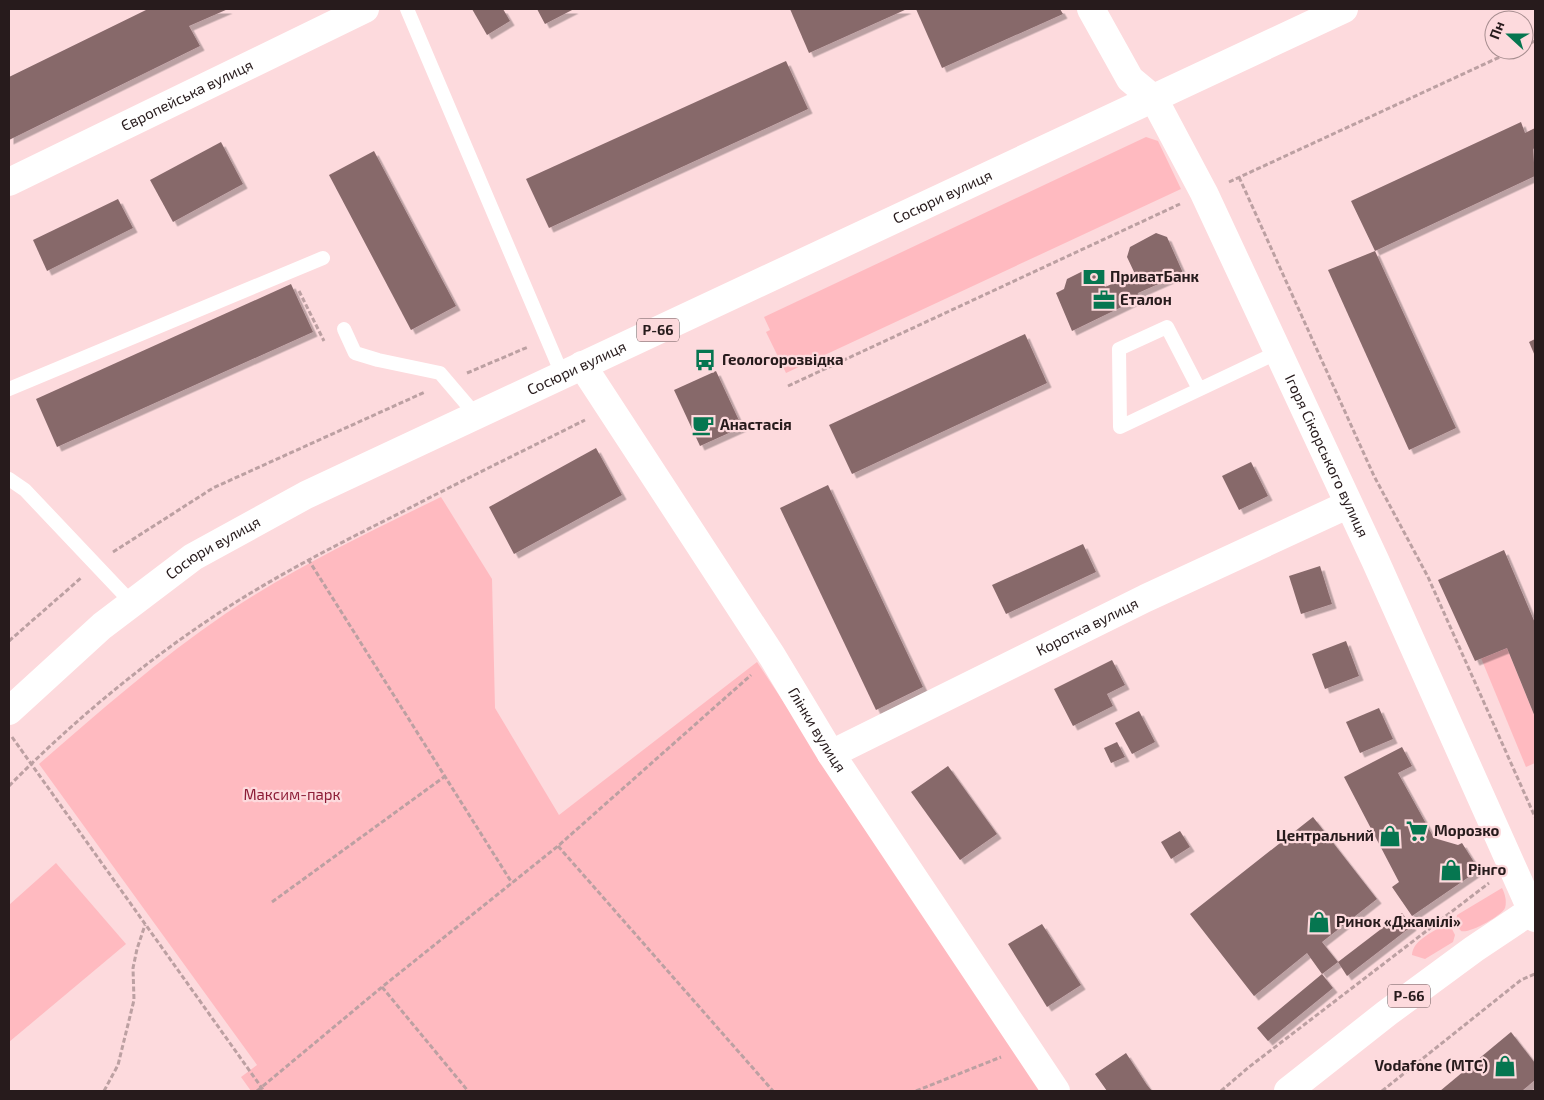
<svg xmlns="http://www.w3.org/2000/svg" width="1544" height="1100" font-family="'Exo 2',sans-serif">
<style>
.green{fill:#ffbac0}
.building{fill:#87696b;filter:url(#shadow)}
.lines{fill:none;stroke-linecap:round;stroke-linejoin:round}
.path{stroke:#bca0a2;stroke-width:3;stroke-dasharray:5 2.5;stroke-linecap:butt}
.service{stroke:#fff;stroke-width:14}
.minor{stroke:#fff;stroke-width:28}
.primary{stroke:#fff;stroke-width:28}
.labels{text-anchor:middle;stroke-width:4.5;stroke-linejoin:round;paint-order:stroke}
.shield{fill:#fddadd;stroke:#675456;stroke-width:1}
.shield-label{font-size:14px;font-weight:bold;fill:#271b1c}
.street-label{font-size:15px;fill:#271b1c;stroke:#fddadd}
.poi-label{font-size:15px;font-weight:bold;fill:#271b1c;stroke:#fddadd;text-anchor:start}
.park-label{font-size:15px;fill:#8d1d37;stroke:#fddadd}
</style>
<defs>
<filter id="shadow"><feDropShadow dx="4.5" dy="4.5" stdDeviation="0" flood-color="#0004"/></filter>
</defs>
<rect width="100%" height="100%" fill="#fddadd"/>
<!-- green -->
<g class="green">
<polygon points="1146,137 1158,141 1181,189 786,373 766,332 770,330 764,317"/>
<path d="M441,497L492,579L495,708L559,815L757,662L1042,1091H251L241,1077L257,1065L39,764C99,712 159,659 225,614C293,568 367,533 441,497Z"/>
<polygon points="1507,648 1535,717 1535,763 1526,767 1481,658"/>
<polygon points="56,863 126,944 9,1042 9,905"/>
<path d="M1502,888C1505,894 1507,901 1505,908C1501,916 1469,934 1461,931L1456,924L1457,915Z"/>
<path d="M1443,925L1451,927L1455,935L1453,942L1425,959L1412,955C1413,940 1432,933 1443,925Z"/>
</g>
<!-- building -->
<g class="building">
<polygon points="148,9 228,9 189,26 200,46 9,140 9,77"/>
<polygon points="472,9 503,9 510,21 487,35"/>
<polygon points="537,9 574,9 545,24"/>
<polygon points="790,9 907,9 809,53"/>
<polygon points="916,9 1060,9 1063,14 942,68"/>
<polygon points="786,61 808,109 549,228 526,179"/>
<polygon points="1521,122 1525,133 1535,128 1535,148 1533,149 1535,176 1375,251 1351,201"/>
<polygon points="221,142 243,184 173,222 150,180"/>
<polygon points="374,151 456,306 411,330 329,175"/>
<polygon points="118,199 133,228 47,271 33,240"/>
<polygon points="1156,233 1167,237 1183,273 1138,293 1136,300 1072,331 1056,293 1064,289 1067,279 1089,268 1097,270 1105,287 1135,274 1127,257 1130,247"/>
<polygon points="1375,251 1456,428 1409,450 1328,270"/>
<polygon points="291,284 313,332 57,447 36,399"/>
<polygon points="1025,334 1047,383 852,474 829,425"/>
<polygon points="1535,339 1535,356 1529,342"/>
<polygon points="716,371 742,427 700,446 674,390"/>
<polygon points="596,448 622,495 514,554 489,507"/>
<polygon points="1251,462 1268,496 1239,510 1222,476"/>
<polygon points="828,485 923,687 876,710 780,508"/>
<polygon points="1083,544 1096,572 1006,614 992,585"/>
<polygon points="1504,550 1535,623 1535,717 1507,648 1475,661 1438,580"/>
<polygon points="1320,566 1332,604 1301,614 1289,576"/>
<polygon points="1346,641 1359,676 1325,689 1312,654"/>
<polygon points="1112,660 1125,685 1107,694 1113,706 1073,726 1054,689"/>
<polygon points="1379,708 1393,739 1360,753 1346,722"/>
<polygon points="1139,711 1155,742 1132,754 1115,723"/>
<polygon points="1117,742 1125,757 1111,763 1104,748"/>
<polygon points="1402,747 1412,766 1398,773 1434,838 1458,845 1462,843 1479,870 1412,916 1392,887 1399,882 1344,777"/>
<polygon points="948,766 997,834 960,860 911,792"/>
<polygon points="1313,817 1377,899 1322,942 1338,962 1322,974 1333,988 1268,1041 1257,1028 1322,974 1307,953 1254,996 1190,914"/>
<polygon points="1180,831 1190,847 1171,859 1161,842"/>
<polygon points="1402,913 1412,926 1347,976 1338,962"/>
<polygon points="1042,924 1081,985 1047,1007 1008,944"/>
<polygon points="1511,1032 1535,1063 1535,1080 1522,1091 1440,1091"/>
<polygon points="1126,1053 1147,1085 1152,1091 1107,1091 1095,1074"/>
</g>
<g class="lines">
<!-- path -->
<g class="path">
<polyline points="1524,46 1535,41"/>
<polyline points="1239,177 1374,476 1428,577 1535,817"/>
<polyline points="1229,182 1515,50"/>
<polyline points="299,291 324,341"/>
<polyline points="467,373 528,347"/>
<polyline points="788,386 1180,204"/>
<polyline points="113,552 213,488 425,392"/>
<polyline points="308,559 512,883"/>
<polyline points="9,641 81,578"/>
<polyline points="12,737 264,1091"/>
<path d="M9,786C74,720 148,659 225,609C281,573 340,543 400,513C461,481 523,451 585,420"/>
<polyline points="558,846 773,1091"/>
<polyline points="272,902 444,777"/>
<polyline points="382,987 468,1091"/>
<polyline points="104,1091 118,1065 134,1000 133,968 137,949 145,925"/>
<polyline points="257,1091 382,987 558,846 751,675"/>
<polyline points="916,1091 1001,1057"/>
<polyline points="1221,1091 1249,1067 1489,883"/>
<polyline points="1382,1091 1521,980 1535,974"/>
</g>
<!-- service -->
<g class="service">
<polyline points="407,9 562,374"/>
<polyline points="344,329 355,353 378,360 440,373 475,414"/>
<polyline points="9,389 323,258"/>
<polyline points="1199,389 1167,327 1119,349 1120,427 1276,353"/>
<polyline points="9,479 25,490 132,603"/>
</g>
<!-- minor -->
<g class="minor">
<path id="s1" d="M1091,9L1130,79L1154,99L1204,193L1375,560L1535,918"/>
<path id="s2" d="M9,182L365,9"/>
<path id="s3" d="M582,365L772,656L831,754L1056,1091"/>
<path id="s4" d="M831,754L1146,598L1347,505"/>
</g>
<!-- primary -->
<g class="primary">
<path id="s5" d="M9,711L102,626L193,557L306,495L1344,9"/>
<polyline points="1288,1091 1387,1013 1474,949 1535,908"/>
</g>
</g>
<!-- icons -->
<defs>
<g id="bank-bare" transform="scale(1.725)"><path d="M-6-4H6V4H-6ZM0-2.3a2.3 2.3 0 1 0 0 4.6a2.3 2.3 0 1 0 0-4.6Z" fill="#067650" stroke="#fddadd" stroke-width="2.5" paint-order="stroke"/></g>
<g id="office-bare" transform="scale(1.725)"><path d="M-6-3h4V-5.5h4V-3h4V5H-6ZM-1-4.5V-3h2v-1.5ZM-6 0V1H6V0Z" fill="#067650" stroke="#fddadd" stroke-width="2.5" paint-order="stroke"/></g>
<g id="bus-bare" transform="scale(1.725)"><path d="M-5-6H5V4H4V6H2V4H-2V6H-4V4H-5ZM-3.5-4V0h7V-4ZM-3.5 1.2v1.5H-2V1.2ZM2 1.2v1.5H3.5V1.2Z" fill="#067650" stroke="#fddadd" stroke-width="2.5" paint-order="stroke"/></g>
<g id="cafe-bare" transform="scale(1.725)"><path d="M-5.5-4.5H6V0H3Q3 3.5 0 3.5H-2.5Q-5.5 3.5-5.5 0ZM3-3.2v2h1.7v-2ZM-6 4.5H4V6H-6Z" fill="#067650" stroke="#fddadd" stroke-width="2.5" paint-order="stroke"/></g>
<g id="supermarket-bare" transform="scale(1.725)"><path d="M-6-5.5h2.5l.6 2H6L4.5 2H-2.5L-4.4-4H-6ZM-1.5 3.2a1.3 1.3 0 1 0 .1 0ZM3 3.2a1.3 1.3 0 1 0 .1 0Z" fill="#067650" stroke="#fddadd" stroke-width="2.5" paint-order="stroke"/></g>
<g id="shop-bare" transform="scale(1.725)"><path d="M-5-2.5h2.3a2.7 3.5 0 0 1 5.4 0H5L5.5 6h-11ZM-1.5-2.5h3a1.5 2.3 0 0 0-3 0Z" fill="#067650" stroke="#fddadd" stroke-width="2.5" paint-order="stroke"/></g>
</defs>
<g fill-rule="evenodd">
<use href="#bank-bare" x="1094" y="277"/>
<use href="#office-bare" x="1104" y="300"/>
<use href="#bus-bare" x="705" y="360"/>
<use href="#cafe-bare" x="703" y="425"/>
<use href="#supermarket-bare" x="1417" y="831"/>
<use href="#shop-bare" x="1390" y="836"/>
<use href="#shop-bare" x="1451" y="870"/>
<use href="#shop-bare" x="1319" y="922"/>
<use href="#shop-bare" x="1505" y="1066"/>
</g>
<g class="labels">
<!-- shield labels -->
<g class="shield">
<rect x="637" y="318.5" width="42" height="23" rx="4"/>
<rect x="1388" y="984.5" width="42" height="23" rx="4"/>
</g>
<g class="shield-label">
<text x="658" y="335">Р-66</text>
<text x="1409" y="1001">Р-66</text>
</g>
<!-- street labels -->
<g class="street-label">
<text dy="5" stroke="none"><textPath href="#s2" startOffset="198">Європейська вулиця</textPath></text>
<text dy="5" stroke="none"><textPath href="#s5" startOffset="1072">Сосюри вулиця</textPath></text>
<text dy="5" stroke="none"><textPath href="#s5" startOffset="668">Сосюри вулиця</textPath></text>
<text dy="5" stroke="none"><textPath href="#s1" startOffset="508">Ігоря Сікорського вулиця</textPath></text>
<text dy="5" stroke="none"><textPath href="#s5" startOffset="262">Сосюри вулиця</textPath></text>
<text dy="5" stroke="none"><textPath href="#s4" startOffset="286">Коротка вулиця</textPath></text>
<text dy="5" stroke="none"><textPath href="#s3" startOffset="434">Глінки вулиця</textPath></text>
</g>
<!-- poi labels -->
<g class="poi-label">
<text x="1110" y="282">ПриватБанк</text>
<text x="1120" y="305">Еталон</text>
<text x="722" y="365">Геологорозвідка</text>
<text x="720" y="430">Анастасія</text>
<text x="1434" y="836">Морозко</text>
<text x="1374" y="841" text-anchor="end">Центральний</text>
<text x="1468" y="875">Рінго</text>
<text x="1336" y="927">Ринок «Джамілі»</text>
<text x="1488" y="1071" text-anchor="end">Vodafone (МТС)</text>
</g>
<!-- park labels -->
<g class="park-label">
<text x="292" y="800">Максим-парк</text>
</g>
</g>
<!-- border -->
<rect width="1544" height="1100" fill="none" stroke="#271b1c" stroke-width="20"/>
<!-- north arrow -->
<g transform="translate(1509 35) rotate(291)"><circle r="24" fill="#fddadd" stroke="#a78e90"/>
<path d="M0-4L9 19L0 12L-9 19Z" fill="#067650"/>
<text y="-8" font-size="14" font-weight="bold" text-anchor="middle" fill="#271b1c">Пн</text>
</g>
</svg>
